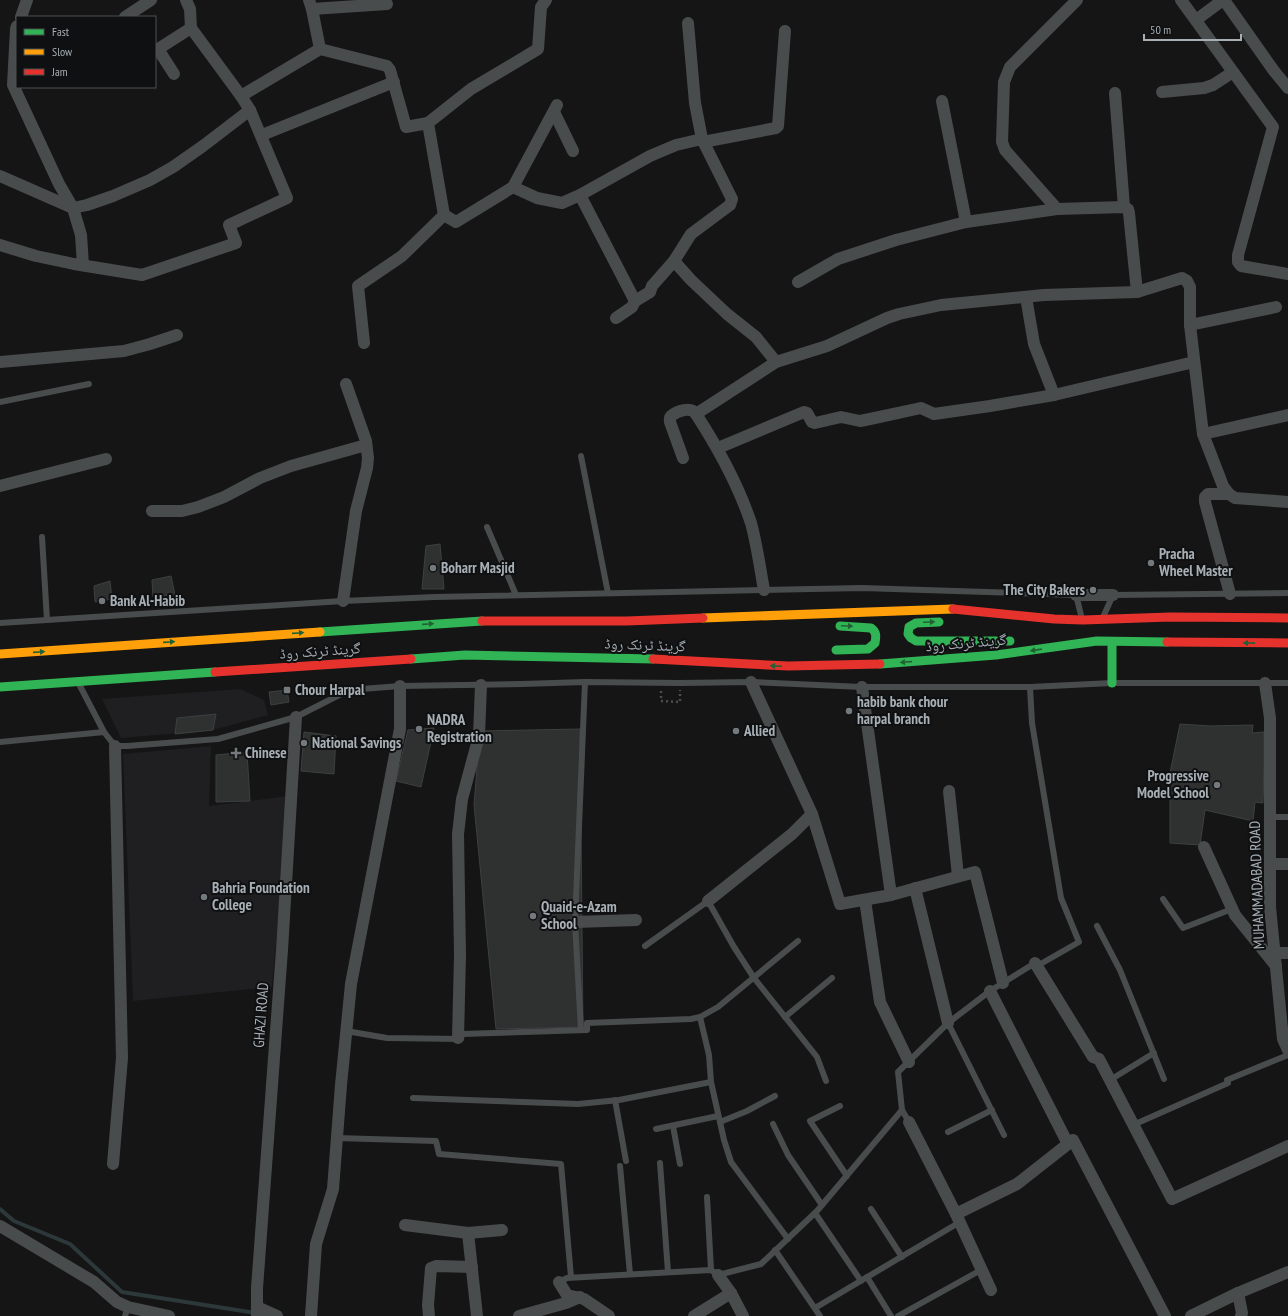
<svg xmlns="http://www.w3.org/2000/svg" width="1288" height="1316" font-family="'PT Sans Narrow','Noto Naskh Arabic',sans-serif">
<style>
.built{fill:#1f1f21}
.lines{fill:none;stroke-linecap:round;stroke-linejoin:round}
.stream{stroke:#2c383a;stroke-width:4}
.building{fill:#2f3030;stroke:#3d4041}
.path{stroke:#4b4d4f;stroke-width:2.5;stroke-dasharray:2 3;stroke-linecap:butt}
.lane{stroke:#494c4d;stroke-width:6}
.street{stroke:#494c4d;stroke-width:12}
.fast{stroke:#30b455;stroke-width:9}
.slow{stroke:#ff9f0a;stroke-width:9}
.jam{stroke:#e5322d;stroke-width:9}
.oneway{fill:#206233}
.poi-dot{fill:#74797d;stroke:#0f1011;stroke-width:1.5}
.labels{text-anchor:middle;stroke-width:4;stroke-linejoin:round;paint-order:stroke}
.poi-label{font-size:15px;font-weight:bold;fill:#a7afb5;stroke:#0f1011;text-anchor:start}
.street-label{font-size:15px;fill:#a7afb5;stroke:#0f1011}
</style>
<rect width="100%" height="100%" fill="#151515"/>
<!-- built -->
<g class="built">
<polygon points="240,689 264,700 268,715 213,730 121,738 102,699"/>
<polygon points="211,746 209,806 289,796 272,987 133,1001 123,754"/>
</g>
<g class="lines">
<!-- stream -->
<polyline class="stream" points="0,1209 14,1221 70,1244 122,1292 256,1313"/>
</g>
<!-- building -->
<g class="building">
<polygon points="440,544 444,589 422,589 426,546"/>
<polygon points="171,576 175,595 153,597 152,580"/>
<polygon points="110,581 112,599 95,602 94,586"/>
<polygon points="287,690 289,702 271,705 269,692"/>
<polygon points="216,714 213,730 175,734 177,718"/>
<polygon points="1180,724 1210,726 1253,725 1252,733 1264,732 1264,762 1263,803 1255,802 1253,821 1205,810 1200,845 1170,843 1170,773"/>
<polygon points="434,728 421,787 396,781 408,730"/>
<polygon points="580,729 583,1027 496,1029 474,805 480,731"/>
<polygon points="304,732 336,736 334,774 301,771"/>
<polygon points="247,752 250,801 216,802 216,755"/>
</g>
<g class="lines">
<!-- path -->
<polyline class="path" points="661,691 661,701 680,702 680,690"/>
<!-- lane -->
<g class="lane">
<polyline points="0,402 89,384"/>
<polyline points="581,456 608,593"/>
<polyline points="487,527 516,595"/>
<polyline points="42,537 47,620"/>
<polyline points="1104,615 1113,595 1288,593"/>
<polyline points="0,623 343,601 435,597 862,588 1076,595 1081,615"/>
<polyline points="80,686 104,732"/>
<polyline points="1030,687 1032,723 1061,898 1079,942 1037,966"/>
<polyline points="0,742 104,732 115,746 127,746 218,739 296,717 349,690 400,686 522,684 585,682 680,683 751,682 862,687 1030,687 1112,683 1288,683"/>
<polyline points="1270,817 1288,817"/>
<polyline points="1163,899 1183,928 1232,909"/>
<polyline points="1097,926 1120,970 1164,1079"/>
<polyline points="645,946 708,901 734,947 754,978 817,1057 826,1081"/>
<polyline points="700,1017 709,1055 711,1082 724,1140 731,1162 788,1239"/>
<polyline points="785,1017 832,978"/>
<polyline points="948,1023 1004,1135"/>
<polyline points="581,1030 575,922 585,682"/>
<polyline points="346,1031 387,1038 461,1039 462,1034 587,1030 587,1023 691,1019 700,1017 718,1007 798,941"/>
<polyline points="1110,1080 1154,1053"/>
<polyline points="413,1098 578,1104 619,1100 711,1082"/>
<polyline points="615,1100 626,1161"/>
<polyline points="840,1106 810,1121 847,1176"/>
<polyline points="720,1122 747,1111 775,1096"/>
<polyline points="909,1122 902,1110 898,1072 948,1023 990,991 1035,963"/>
<polyline points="773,1124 788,1155 822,1205"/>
<polyline points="1133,1125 1228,1083 1227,1080 1288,1055"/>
<polyline points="673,1126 680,1164"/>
<polyline points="656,1129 718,1116"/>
<polyline points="948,1132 992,1110"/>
<polyline points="337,1138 436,1141 439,1154 561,1164 571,1277"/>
<polyline points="660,1163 668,1272"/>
<polyline points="620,1166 630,1274"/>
<polyline points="707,1197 711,1270"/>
<polyline points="871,1209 902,1257"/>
<polyline points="815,1213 861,1281"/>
<polyline points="775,1250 820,1316"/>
<polyline points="867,1277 891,1316"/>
<polyline points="559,1282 567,1278 711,1270 718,1275 761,1264 817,1211 902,1110"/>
<polyline points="815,1308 960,1222"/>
<polyline points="125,1316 128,1307"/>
<polyline points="898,1316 981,1270"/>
</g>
<!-- street -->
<g class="street">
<polyline points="186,0 190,9 191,28 241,96"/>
<polyline points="309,0 312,9 320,49"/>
<polyline points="1181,0 1273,127 1238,255 1238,262 1241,266 1288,274"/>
<polyline points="1224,0 1274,71 1288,88"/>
<polyline points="312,9 387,4"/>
<polyline points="21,17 27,0"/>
<polyline points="125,17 151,0"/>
<polyline points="1196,20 1223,0"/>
<polyline points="688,23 695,103 702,139"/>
<polyline points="17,26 16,29 13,85 59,184 73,208 81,235 83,265"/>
<polyline points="158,49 174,74"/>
<polyline points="155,51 191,28"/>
<polyline points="1162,92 1204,88 1213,85 1233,72"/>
<polyline points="1115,93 1124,207"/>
<polyline points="942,101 966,222"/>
<polyline points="250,110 241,96 320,49 387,66 390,70 406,127 428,123 444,215 402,256 358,286 364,343"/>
<polyline points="554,112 573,151"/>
<polyline points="428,123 471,89 538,49 541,7 546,0"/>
<polyline points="262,135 394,82"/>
<polyline points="703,142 776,128 778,126 785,31"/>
<polyline points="0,176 73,208 87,205 113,196 150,180 173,167 203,146 250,110 287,198 229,225 236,243 142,275 74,264 36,256 0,245"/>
<polyline points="513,187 557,105"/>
<polyline points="580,195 635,301"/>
<polyline points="1057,209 1005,150 1002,142 1004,82 1010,67 1077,0"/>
<polyline points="444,215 456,222 513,187 537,198 562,203 580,195 650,156 676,145 702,139 732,199 730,205 691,234 674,261 691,280 727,314 756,337 776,362"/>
<polyline points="798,282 838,259 896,240 966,222 1057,209 1124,207 1128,209 1129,213 1137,292"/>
<polyline points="1026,297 1034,344 1054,395"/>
<polyline points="616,318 632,307 635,301 650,292 652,286 674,261"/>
<polyline points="1190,325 1276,307"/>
<polyline points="0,362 124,351 150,344 177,335"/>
<polyline points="696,414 776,362 827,346 887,318 899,314 941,305 1044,295 1137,292 1182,278 1187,281 1190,287 1190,325 1203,434 1223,486 1229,494 1235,498 1288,502"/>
<polyline points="1203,434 1288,415"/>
<polyline points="718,448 804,412 807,413 812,422 815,423 841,417 860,421 870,419 921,408 934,414 990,406 1054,395 1194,362"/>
<path d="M683,458L670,422C670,419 669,418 671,416C677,411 691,406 696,414C718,448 738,484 751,523C757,545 760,568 764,590"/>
<polyline points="0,486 106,459"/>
<polyline points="1229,494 1208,494 1205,497 1205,502 1230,594"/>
<polyline points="152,511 182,511 198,507 224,497 260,478 291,466 366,445"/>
<polyline points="1076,595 1113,595"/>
<polyline points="343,601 356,511 367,468 368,458 366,441 346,384"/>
<polyline points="1265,683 1270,718 1270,907 1283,1039 1288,1050"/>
<polyline points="949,791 958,876"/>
<polyline points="812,814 840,904 891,895 862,687"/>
<polyline points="1204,847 1235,915 1276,966"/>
<polyline points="1270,864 1288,864"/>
<polyline points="915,888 948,1023"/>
<polyline points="891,895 975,872 1003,983"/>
<polyline points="865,900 880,1002 909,1062"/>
<polyline points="708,901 792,834 812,814 751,682"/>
<polyline points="575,922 636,920"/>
<polyline points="1275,953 1288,953"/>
<polyline points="1035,963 1093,1057 1099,1059 1172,1199 1288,1146"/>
<polyline points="990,991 1068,1144"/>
<polyline points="458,1038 460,955 458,834 462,799 479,736 481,685"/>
<polyline points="909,1122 956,1214"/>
<polyline points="113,1164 122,1058 115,746"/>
<polyline points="405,1225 468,1233 502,1230"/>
<polyline points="0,1226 94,1282 117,1302 128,1307 169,1316"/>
<polyline points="468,1233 477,1316"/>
<polyline points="718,1275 731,1293 743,1316"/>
<polyline points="559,1282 567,1295 584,1299 609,1316"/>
<polyline points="991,1290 956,1214 1017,1184 1073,1140 1165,1316"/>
<polyline points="1238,1293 1242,1313 1241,1316"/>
<polyline points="257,1307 277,1316"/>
<polyline points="257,1316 257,1288 282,950 296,717"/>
<polyline points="311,1316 316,1244 333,1189 341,1085 351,984 400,729 400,686"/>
<polyline points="429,1316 428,1305 431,1268 436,1266 472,1267"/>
<polyline points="519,1316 566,1303 580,1297"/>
<polyline points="694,1316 731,1293"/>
<polyline points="1191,1316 1238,1293 1288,1272"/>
</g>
<!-- fast -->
<g class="fast">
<polyline points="939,622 916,623 909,627 908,634 911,638 916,641 1010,641"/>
<polyline points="320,632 482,621"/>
<polyline points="1112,642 1112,683"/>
<path d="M836,650L868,649L875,643C876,637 877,632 871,628L840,626"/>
<polyline points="411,659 465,655 653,659"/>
<polyline points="880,664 996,655 1097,641 1167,642"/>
<polyline points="0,687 215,672"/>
</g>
<!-- slow -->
<g class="slow">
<polyline points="703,618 953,609"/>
<polyline points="0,654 320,632"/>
</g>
<!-- jam -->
<g class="jam">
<polyline points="953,609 1054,619 1083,620 1170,617 1288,618"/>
<polyline points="482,621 627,621 703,618"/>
<polyline points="1167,642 1288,643"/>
<polyline points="653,659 788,666 880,664"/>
<polyline points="215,672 411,659"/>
</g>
</g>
<!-- one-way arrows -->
<defs><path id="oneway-solid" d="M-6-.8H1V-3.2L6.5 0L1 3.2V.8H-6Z"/></defs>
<g class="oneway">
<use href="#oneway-solid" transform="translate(929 622) rotate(-2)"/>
<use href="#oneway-solid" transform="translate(428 624) rotate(-4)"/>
<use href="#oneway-solid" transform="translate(847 626) rotate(2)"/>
<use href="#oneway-solid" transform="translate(298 633) rotate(-4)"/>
<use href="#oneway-solid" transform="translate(169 642) rotate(-4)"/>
<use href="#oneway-solid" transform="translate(1249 643) rotate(-179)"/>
<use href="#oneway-solid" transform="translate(1036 650) rotate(172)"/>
<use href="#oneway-solid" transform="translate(39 652) rotate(-4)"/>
<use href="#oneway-solid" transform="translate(906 662) rotate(176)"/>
<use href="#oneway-solid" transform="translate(776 666) rotate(-177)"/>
</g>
<!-- markers -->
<g class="poi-dot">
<circle cx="1151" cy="563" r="4"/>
<circle cx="433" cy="568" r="4"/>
<circle cx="1093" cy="590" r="4"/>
<circle cx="102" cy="601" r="4"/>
<rect x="283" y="686" width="8" height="8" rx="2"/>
<circle cx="849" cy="711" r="4"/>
<circle cx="419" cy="729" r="4"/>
<circle cx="736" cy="731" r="4"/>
<circle cx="304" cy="743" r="4"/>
<path d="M234 747h4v4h4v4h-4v4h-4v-4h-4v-4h4z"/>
<circle cx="1217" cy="785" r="4"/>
<circle cx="204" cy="897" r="4"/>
<circle cx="533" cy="916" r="4"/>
</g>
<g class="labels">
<!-- poi labels -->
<g class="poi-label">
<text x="1159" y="559">Pracha<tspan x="1159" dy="17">Wheel Master</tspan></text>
<text x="441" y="573">Boharr Masjid</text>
<text x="1085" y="595" text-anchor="end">The City Bakers</text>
<text x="110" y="606">Bank Al-Habib</text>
<text x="295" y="695">Chour Harpal</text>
<text x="857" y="707">habib bank chour<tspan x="857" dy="17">harpal branch</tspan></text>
<text x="427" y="725">NADRA<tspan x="427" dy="17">Registration</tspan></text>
<text x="744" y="736">Allied</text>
<text x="312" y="748">National Savings</text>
<text x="245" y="758">Chinese</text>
<text x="1209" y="781" text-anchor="end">Progressive<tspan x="1209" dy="17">Model School</tspan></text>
<text x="212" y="893">Bahria Foundation<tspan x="212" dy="17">College</tspan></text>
<text x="541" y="912">Quaid-e-Azam<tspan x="541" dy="17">School</tspan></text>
</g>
<!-- street labels -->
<g class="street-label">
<text transform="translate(966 643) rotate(-5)" y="5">گرینڈ ٹرنک روڈ</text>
<text transform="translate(645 645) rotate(2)" y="5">گرینڈ ٹرنک روڈ</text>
<text transform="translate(320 651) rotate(-4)" y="5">گرینڈ ٹرنک روڈ</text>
<text transform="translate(1257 885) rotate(-92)" y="5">MUHAMMADABAD ROAD</text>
<text transform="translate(261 1015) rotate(-86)" y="5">GHAZI ROAD</text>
</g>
</g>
<!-- legend -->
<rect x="16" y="16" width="140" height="72" fill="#0f1011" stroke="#4c5053"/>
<rect x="24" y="29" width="20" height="6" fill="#30b455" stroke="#4c5053"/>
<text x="52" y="36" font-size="12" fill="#a7afb5">Fast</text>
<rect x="24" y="49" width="20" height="6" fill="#ff9f0a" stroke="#4c5053"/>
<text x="52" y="56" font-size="12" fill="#a7afb5">Slow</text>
<rect x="24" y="69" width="20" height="6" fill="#e5322d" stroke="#4c5053"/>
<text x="52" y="76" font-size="12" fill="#a7afb5">Jam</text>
<!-- scale -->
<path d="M1144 34v6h97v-6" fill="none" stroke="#a7afb5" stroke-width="2"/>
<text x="1150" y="34" font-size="12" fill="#a7afb5" stroke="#0f1011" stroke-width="3" paint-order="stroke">50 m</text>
</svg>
